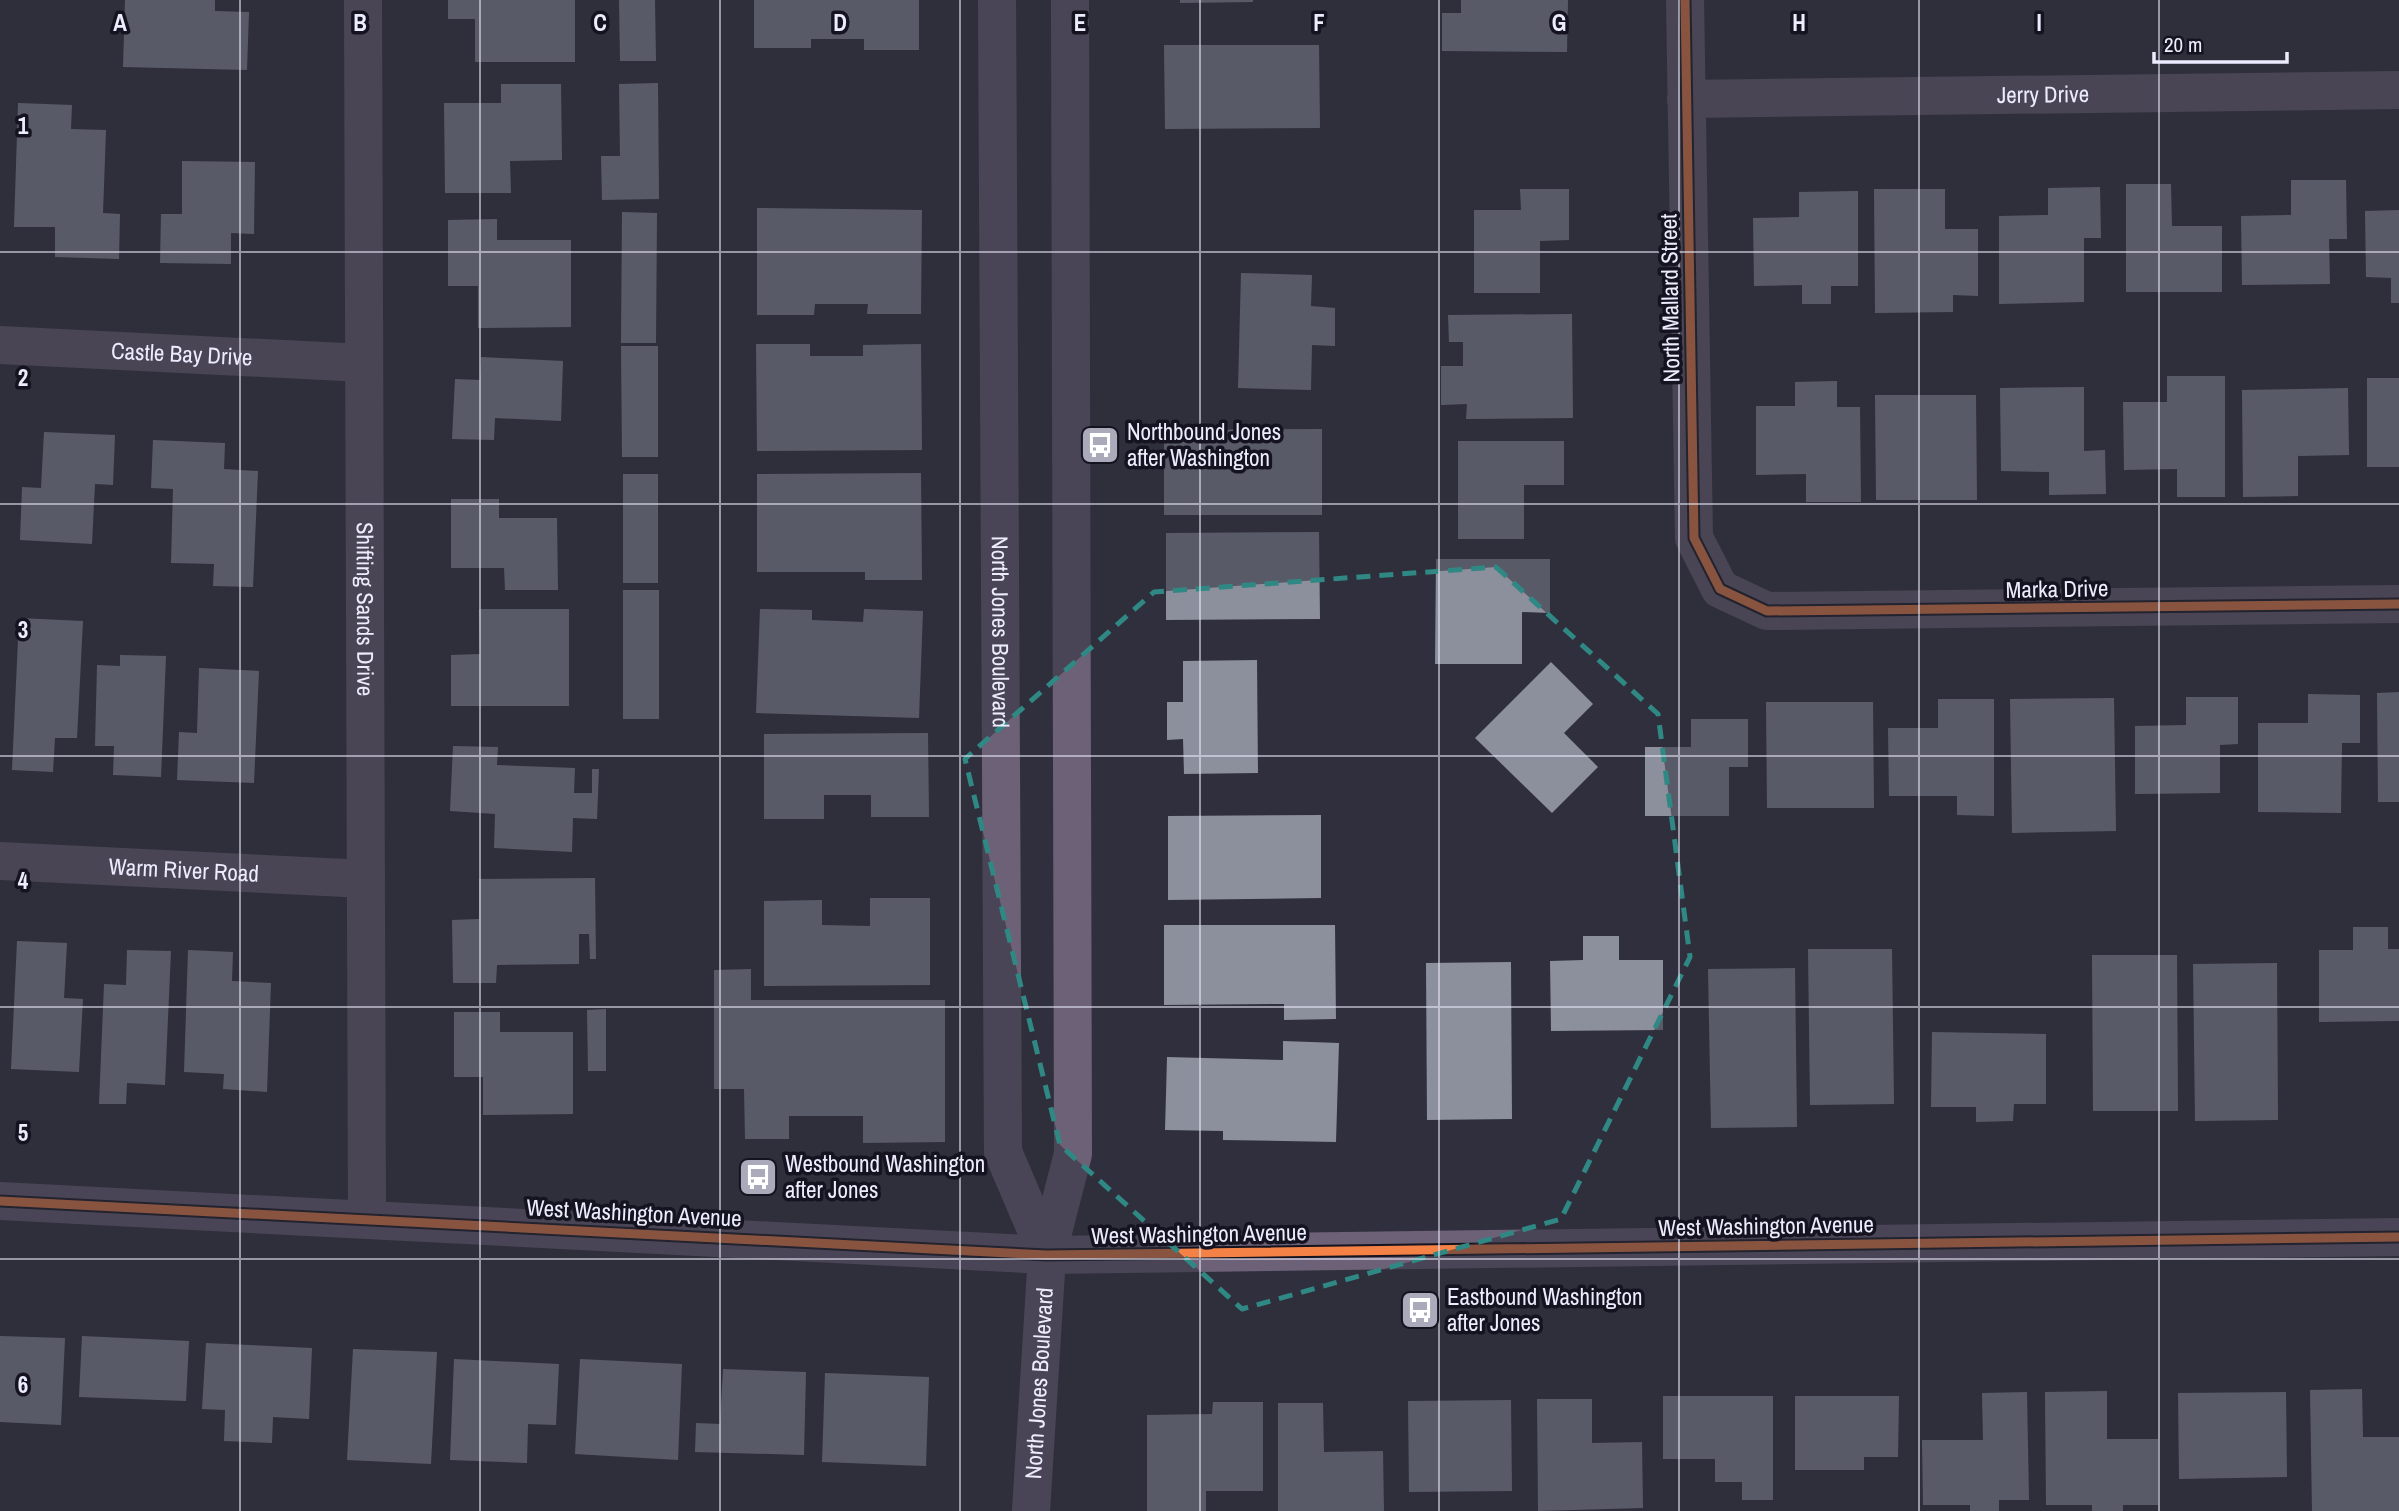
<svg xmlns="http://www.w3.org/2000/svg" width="2399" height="1511" font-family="'Archivo Narrow',sans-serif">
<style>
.building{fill:#8c8f9c}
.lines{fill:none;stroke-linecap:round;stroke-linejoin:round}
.minor{stroke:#696171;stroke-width:38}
.major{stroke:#6c6177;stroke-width:38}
.cycleway-casing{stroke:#14131f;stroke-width:13}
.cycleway{stroke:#f48246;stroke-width:9}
.marked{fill:none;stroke:#308884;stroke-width:5;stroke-dasharray:14 9;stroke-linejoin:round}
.grid{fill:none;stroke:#ececfe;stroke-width:2;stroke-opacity:0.55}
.labels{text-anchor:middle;stroke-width:7;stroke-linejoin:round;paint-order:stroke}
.street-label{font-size:23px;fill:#ececfe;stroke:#14131f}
.poi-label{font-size:23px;fill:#ececfe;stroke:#14131f;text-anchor:start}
.grid-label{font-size:23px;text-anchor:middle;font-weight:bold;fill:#ececfe;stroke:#14131f;stroke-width:7;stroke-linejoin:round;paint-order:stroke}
</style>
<rect width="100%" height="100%" fill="#302f3d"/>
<!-- building -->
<g class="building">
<polygon points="125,0 215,0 215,11 249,12 247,70 123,67"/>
<polygon points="448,0 575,0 575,62 475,62 475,19 448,19"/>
<polygon points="619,0 655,0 656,61 620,61"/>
<polygon points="754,0 919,0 919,50 864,50 864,39 811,39 811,48 754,48"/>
<polygon points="1180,0 1253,0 1253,2 1180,3"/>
<polygon points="1461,0 1568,0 1567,52 1442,51 1442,13 1461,13"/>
<polygon points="1164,45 1319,45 1320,128 1165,129"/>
<polygon points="658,83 659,199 602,200 601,156 620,156 619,84"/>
<polygon points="501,84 561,84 562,160 510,161 511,193 445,193 444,103 501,103"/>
<polygon points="18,103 72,105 71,129 106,130 103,213 120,214 119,259 55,257 55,227 14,227"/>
<polygon points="182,161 255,162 254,234 231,233 231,264 160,263 161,214 182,214"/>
<polygon points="2291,180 2346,180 2347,239 2329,239 2330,284 2242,285 2241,216 2291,215"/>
<polygon points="2126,184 2171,184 2172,226 2222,226 2222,292 2126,292"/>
<polygon points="2100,187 2101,238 2084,238 2084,302 1999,304 1999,216 2048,215 2048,188"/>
<polygon points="1520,189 1569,189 1569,240 1540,241 1540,293 1474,293 1474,210 1521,210"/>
<polygon points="1874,189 1945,189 1945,229 1978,229 1978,296 1953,295 1953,312 1875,313"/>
<polygon points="1858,191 1858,286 1831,286 1831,304 1802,304 1802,285 1754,286 1753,218 1799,217 1799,192"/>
<polygon points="757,208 922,210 921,314 867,314 868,304 815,304 814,315 757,315"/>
<polygon points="2399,210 2399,303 2391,303 2391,278 2366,277 2365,211"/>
<polygon points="622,212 657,213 656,343 621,343"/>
<polygon points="497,219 497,240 571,240 571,327 478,328 478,286 448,286 448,220"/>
<polygon points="1241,273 1312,275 1311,306 1335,308 1335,346 1312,345 1311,390 1238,388"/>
<polygon points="1572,314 1573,418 1466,419 1467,404 1441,405 1441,366 1463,366 1463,342 1449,342 1448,315"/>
<polygon points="756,344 810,344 810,356 863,356 863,345 921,344 922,450 757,451"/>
<polygon points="621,346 658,346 658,457 622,457"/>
<polygon points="481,357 563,361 561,421 495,418 494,440 452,439 455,379 480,380"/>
<polygon points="2167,376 2225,376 2225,497 2177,497 2177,469 2124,470 2123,402 2167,402"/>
<rect x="2367" y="378" width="32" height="89"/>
<polygon points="1837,381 1837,407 1860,407 1861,502 1806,502 1806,474 1756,475 1756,406 1795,406 1795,382"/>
<polygon points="2084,387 2084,451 2105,450 2106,494 2049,495 2049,472 2001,471 2000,388"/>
<polygon points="2348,388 2349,455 2298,456 2298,496 2243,497 2242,390"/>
<polygon points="1875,395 1976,395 1977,500 1876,500"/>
<polygon points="1322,429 1322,515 1164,515 1164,430"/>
<polygon points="44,432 115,435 113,485 95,484 92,544 20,540 22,487 41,488"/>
<polygon points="153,440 225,443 224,469 258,471 253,587 213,586 214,564 171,563 173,489 151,488"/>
<polygon points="1458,441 1564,441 1564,485 1524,485 1524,539 1458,539"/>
<polygon points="921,473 922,580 865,580 865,572 757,572 757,474"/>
<rect x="623" y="474" width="35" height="109"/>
<polygon points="451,499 499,499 499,518 557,518 558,590 505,590 504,568 451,568"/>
<polygon points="1319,532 1320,619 1166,620 1166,533"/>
<polygon points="1436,559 1550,559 1550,613 1522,612 1522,664 1435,664"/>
<rect x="623" y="590" width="36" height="129"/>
<polygon points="479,609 569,609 569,706 451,706 451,655 480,654"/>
<polygon points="760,609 812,610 812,620 863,622 864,609 923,611 919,718 756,713"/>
<polygon points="19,618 83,621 77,738 55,738 53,772 12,770"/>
<polygon points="120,655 166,656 161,777 113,775 114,746 95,746 97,665 120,666"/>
<polygon points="1257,660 1258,773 1184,774 1183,739 1167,740 1167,702 1183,702 1183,661"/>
<polygon points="1551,662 1593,704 1564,733 1598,767 1552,813 1475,738"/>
<polygon points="199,668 259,671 254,783 177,780 179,732 197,733"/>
<polygon points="2399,692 2399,802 2378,802 2377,693"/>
<polygon points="2308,694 2360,695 2360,743 2342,743 2341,813 2258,812 2258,723 2308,723"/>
<polygon points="2186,697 2238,697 2238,744 2220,745 2220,793 2135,794 2135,726 2186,725"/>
<polygon points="2114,698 2116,831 2012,833 2010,699"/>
<polygon points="1938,699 1994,699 1994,816 1957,815 1957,796 1889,796 1888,728 1938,728"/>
<polygon points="1766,702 1873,702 1874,808 1767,808"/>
<polygon points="1691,719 1748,719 1748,767 1729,767 1729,816 1645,816 1645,747 1691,747"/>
<polygon points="928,733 929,817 871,817 871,795 824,795 824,819 764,819 764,734"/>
<polygon points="453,746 498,747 497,765 575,768 574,793 592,793 592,769 599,769 597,819 573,818 572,852 494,848 495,814 450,811"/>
<polygon points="1321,815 1321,898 1168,900 1168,816"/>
<polygon points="595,878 596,959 590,959 589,934 579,934 579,964 497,965 496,983 453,983 452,920 479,919 479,879"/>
<polygon points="870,898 930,898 930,985 764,986 764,901 822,900 822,925 870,926"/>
<polygon points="1164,925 1335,925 1336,1019 1284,1020 1284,1004 1164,1005"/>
<polygon points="2353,927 2388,927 2388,949 2399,949 2399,1021 2319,1022 2319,950 2353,950"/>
<polygon points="1583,936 1619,936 1619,960 1663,960 1663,1030 1551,1031 1550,961 1583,960"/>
<polygon points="17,941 67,943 64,998 83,999 79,1072 11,1069"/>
<polygon points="1808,949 1892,949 1894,1104 1810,1105"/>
<polygon points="127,950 171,951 165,1085 127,1083 126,1104 99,1104 104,984 126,985"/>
<polygon points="188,950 233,952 232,981 271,983 267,1092 223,1089 224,1074 184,1072"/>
<polygon points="2092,955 2177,955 2178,1111 2093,1111"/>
<polygon points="1511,962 1512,1119 1427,1120 1426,963"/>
<polygon points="2277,963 2278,1120 2195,1121 2193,964"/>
<polygon points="1795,968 1797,1127 1711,1128 1708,969"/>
<polygon points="751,969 751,1000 945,1000 945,1142 863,1143 863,1116 789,1116 789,1139 745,1139 744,1089 714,1089 714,970"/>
<polygon points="606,1009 606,1071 588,1071 587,1010"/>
<polygon points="454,1012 500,1012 500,1032 573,1032 573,1114 483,1115 483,1077 454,1077"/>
<polygon points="1932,1032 2046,1034 2046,1104 2014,1104 2013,1121 1976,1122 1976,1107 1931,1107"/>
<polygon points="1283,1041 1339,1043 1336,1142 1223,1140 1223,1131 1165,1130 1167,1057 1283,1060"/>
<polygon points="0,1336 65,1338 61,1425 0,1422"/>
<polygon points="82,1336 189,1341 186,1401 79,1397"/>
<polygon points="206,1343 312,1348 309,1419 273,1417 272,1443 224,1441 225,1410 202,1409"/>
<polygon points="353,1349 437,1352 431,1464 347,1460"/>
<polygon points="454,1359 559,1364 556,1425 528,1424 527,1463 450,1460"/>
<polygon points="580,1359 682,1364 678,1460 575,1454"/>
<polygon points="723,1369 806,1372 804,1455 695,1452 696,1423 720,1424"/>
<polygon points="825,1373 929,1377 926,1466 822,1462"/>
<polygon points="2362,1389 2363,1437 2399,1437 2399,1511 2312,1511 2310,1390"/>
<polygon points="2107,1391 2107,1439 2158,1439 2158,1505 2123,1505 2123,1511 2092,1511 2092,1505 2046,1505 2045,1392"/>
<polygon points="2027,1392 2029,1500 1999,1500 1999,1511 1970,1511 1970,1505 1923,1505 1922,1440 1983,1440 1982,1393"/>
<polygon points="2286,1392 2287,1477 2179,1479 2178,1393"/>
<polygon points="1663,1396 1773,1396 1773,1500 1742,1500 1742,1482 1715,1482 1715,1459 1663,1459"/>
<polygon points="1795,1396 1899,1396 1898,1457 1864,1457 1864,1470 1795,1470"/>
<polygon points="1537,1399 1592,1399 1592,1443 1642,1442 1643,1508 1538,1511"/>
<polygon points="1511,1400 1512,1491 1409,1492 1408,1401"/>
<polygon points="1213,1402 1263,1402 1263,1491 1206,1491 1206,1511 1147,1511 1147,1415 1212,1414"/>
<polygon points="1278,1403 1323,1403 1324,1452 1383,1451 1384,1511 1278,1511"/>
</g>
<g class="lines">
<!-- minor -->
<g class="minor">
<path id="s1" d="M363,0L367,1218"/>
<polyline points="1685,0 1694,538 1720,589 1767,611 2399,604"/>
<path id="s2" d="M1686,99L2399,90"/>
<path id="s3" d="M0,345L364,363"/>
<path id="s4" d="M0,861L366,879"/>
</g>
<!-- major -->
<g class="major">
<path id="s5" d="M997,0L1003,1152L1047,1255"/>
<polyline points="0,1201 1047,1255 2399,1237"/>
<path id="s6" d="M1031,1511L1047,1255L1073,1154L1070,0"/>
</g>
<!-- cycleway casing -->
<g class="cycleway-casing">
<g id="cycleway">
<polyline points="1685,0 1694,538 1720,589 1767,611 2399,604"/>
<polyline points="0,1201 1047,1255 2399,1237"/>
</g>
</g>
<!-- cycleway -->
<use href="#cycleway" class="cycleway"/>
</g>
<!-- marked area -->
<path d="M0 0H2399V1511H0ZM1496,567L1658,714L1690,957L1561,1219L1242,1309L1060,1145L965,759L1154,592Z" fill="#302f3d" fill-opacity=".55" fill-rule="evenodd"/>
<path class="marked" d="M1496,567L1658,714L1690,957L1561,1219L1242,1309L1060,1145L965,759L1154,592Z"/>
<!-- grid -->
<path class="grid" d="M240,0V1511M480,0V1511M720,0V1511M960,0V1511M1200,0V1511M1439,0V1511M1679,0V1511M1919,0V1511M2159,0V1511M0,252H2399M0,504H2399M0,756H2399M0,1007H2399M0,1259H2399"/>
<!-- icons -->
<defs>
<g id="bus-square" transform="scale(2.0125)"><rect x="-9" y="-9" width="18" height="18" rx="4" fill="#aaaaba" stroke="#14131f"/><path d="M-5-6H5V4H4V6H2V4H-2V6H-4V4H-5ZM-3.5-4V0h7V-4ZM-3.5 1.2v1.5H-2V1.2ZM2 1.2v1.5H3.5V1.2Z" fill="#fff"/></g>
</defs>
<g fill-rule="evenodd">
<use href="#bus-square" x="1100" y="445"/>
<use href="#bus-square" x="758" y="1177"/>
<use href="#bus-square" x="1420" y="1310"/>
</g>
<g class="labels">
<!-- street labels -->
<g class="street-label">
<text dy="8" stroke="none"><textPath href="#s2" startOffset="357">Jerry Drive</textPath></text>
<text transform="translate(1670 298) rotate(-91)" y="8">North Mallard Street</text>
<text dy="8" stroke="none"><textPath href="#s3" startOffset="182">Castle Bay Drive</textPath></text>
<text transform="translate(2057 589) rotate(-1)" y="8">Marka Drive</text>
<text dy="8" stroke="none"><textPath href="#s1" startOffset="609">Shifting Sands Drive</textPath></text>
<text dy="8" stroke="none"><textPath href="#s5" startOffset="632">North Jones Boulevard</textPath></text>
<text dy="8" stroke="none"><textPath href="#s4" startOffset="184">Warm River Road</textPath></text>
<text transform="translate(634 1213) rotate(3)" y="8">West Washington Avenue</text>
<text transform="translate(1766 1226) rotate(-1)" y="8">West Washington Avenue</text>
<text transform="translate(1199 1234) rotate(-1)" y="8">West Washington Avenue</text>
<text dy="8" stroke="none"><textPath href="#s6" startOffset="128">North Jones Boulevard</textPath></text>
</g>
<!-- poi labels -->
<g class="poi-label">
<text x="1127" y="440">Northbound Jones<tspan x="1127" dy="26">after Washington</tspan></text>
<text x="785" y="1172">Westbound Washington<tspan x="785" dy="26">after Jones</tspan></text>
<text x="1447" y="1305">Eastbound Washington<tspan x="1447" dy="26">after Jones</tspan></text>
</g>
</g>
<g class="grid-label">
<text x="120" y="31">A</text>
<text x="360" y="31">B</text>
<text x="600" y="31">C</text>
<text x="840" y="31">D</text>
<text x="1080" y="31">E</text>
<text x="1319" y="31">F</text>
<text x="1559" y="31">G</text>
<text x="1799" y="31">H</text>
<text x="2039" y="31">I</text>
<text x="23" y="134">1</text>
<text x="23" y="386">2</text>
<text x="23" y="638">3</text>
<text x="23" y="889">4</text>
<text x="23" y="1141">5</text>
<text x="23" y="1393">6</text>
</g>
<!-- scale -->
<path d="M2154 52v10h133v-10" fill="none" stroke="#ececfe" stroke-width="3.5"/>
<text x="2164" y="52" font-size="21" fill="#ececfe" stroke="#14131f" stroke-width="5" paint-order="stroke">20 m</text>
</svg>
